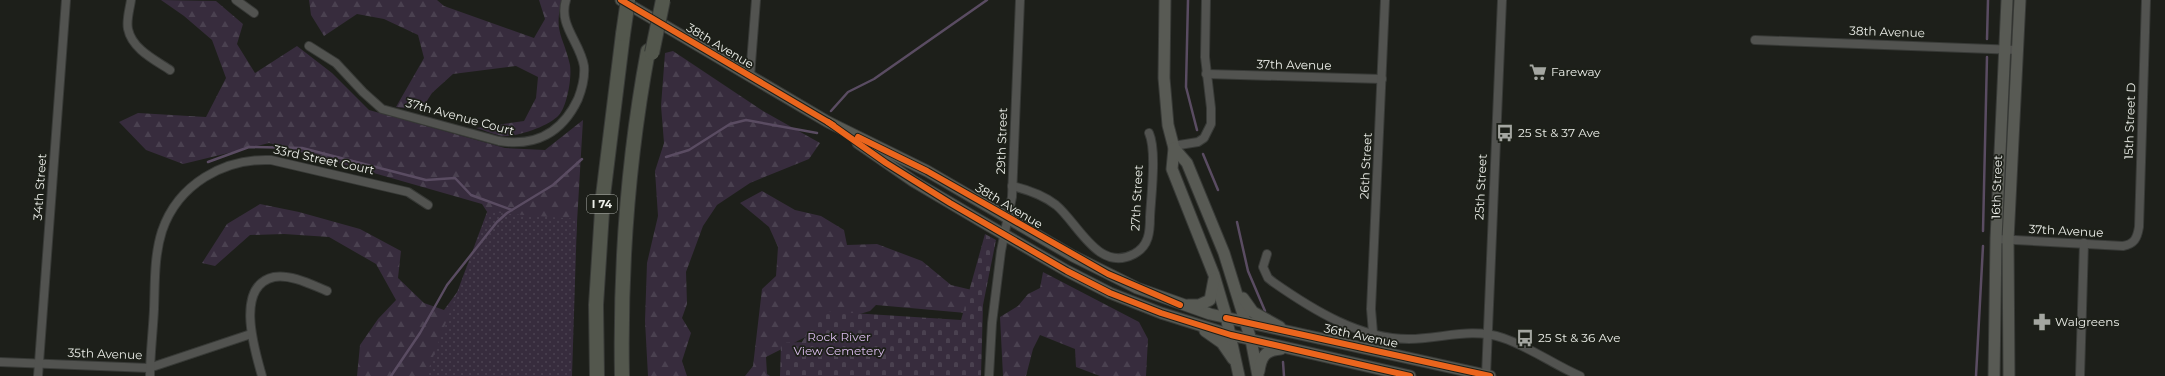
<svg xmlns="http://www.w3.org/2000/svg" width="2165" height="376" font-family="Montserrat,sans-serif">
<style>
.forest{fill:url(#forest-firs)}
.cemetery{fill:url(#cemetery-stones)}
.park{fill:url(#park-dots)}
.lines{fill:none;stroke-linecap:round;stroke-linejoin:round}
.stream{stroke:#5a4c62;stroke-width:2.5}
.street-casing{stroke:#383a37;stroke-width:10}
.secondary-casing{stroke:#383a37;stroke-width:13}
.highway-casing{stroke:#383a37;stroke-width:16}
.street{stroke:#525350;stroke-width:8}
.secondary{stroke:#585a54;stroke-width:11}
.highway{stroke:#53574d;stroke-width:14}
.highway-bridge-casing{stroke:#383a37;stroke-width:16;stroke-linecap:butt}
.highway-bridge{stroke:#53574d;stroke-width:14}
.cycleway-casing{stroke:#1d2019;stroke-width:8}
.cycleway{stroke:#eb651d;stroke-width:6}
.labels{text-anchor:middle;stroke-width:3.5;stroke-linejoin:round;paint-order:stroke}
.shield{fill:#1d2019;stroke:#aeb0ab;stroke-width:1}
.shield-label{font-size:11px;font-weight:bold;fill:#eceee9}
.street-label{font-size:12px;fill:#eceee9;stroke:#1d2019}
.poi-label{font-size:12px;fill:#eceee9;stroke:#1d2019;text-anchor:start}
.park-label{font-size:12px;fill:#dbbdee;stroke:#1d2019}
</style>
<defs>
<pattern id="forest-firs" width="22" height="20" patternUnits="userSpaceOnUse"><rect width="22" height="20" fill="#372c3d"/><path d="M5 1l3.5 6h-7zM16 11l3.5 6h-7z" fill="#4a4150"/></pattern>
<pattern id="cemetery-stones" width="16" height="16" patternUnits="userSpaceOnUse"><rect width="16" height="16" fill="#372c3d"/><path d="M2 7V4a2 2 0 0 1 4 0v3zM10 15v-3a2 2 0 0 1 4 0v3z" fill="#4a4150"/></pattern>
<pattern id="park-dots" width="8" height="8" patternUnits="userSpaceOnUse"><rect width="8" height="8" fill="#372c3d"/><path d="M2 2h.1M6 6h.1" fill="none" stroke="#4a4150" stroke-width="1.8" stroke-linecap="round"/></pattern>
</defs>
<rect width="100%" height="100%" fill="#1d1f1a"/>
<!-- forest -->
<g class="forest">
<polygon points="161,0 216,1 243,24 237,44 255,73 297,46 332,73 369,110 505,148 545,150 583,120 568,376 357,376 360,345 378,319 396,300 376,264 329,237 284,234 250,235 215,266 202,263 227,224 260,204 299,212 360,229 401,251 398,278 424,303 444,310 474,269 499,230 482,204 269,143 183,164 146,150 119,122 138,113 206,117 226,78 212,40 184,16"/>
<path d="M309,0H437L444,6L534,38L545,19L539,0H562C553,32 564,37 570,65C572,78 567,106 559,115C549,126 520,136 505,136C496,136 484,130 476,128L524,121L536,98L538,77L516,66L453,74L432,93L421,110L396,107L424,58L418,35L384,19L357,14L324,36L311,15Z"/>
<polygon points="673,51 763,111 820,143 809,159 750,183 717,205 703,226 686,272 687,304 682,318 691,333 682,361 687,376 648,376 645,321 647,263 658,216 655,171 664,143 661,106 665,53"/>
<polygon points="762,191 795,210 821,216 844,230 847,245 877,244 922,261 951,285 972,290 966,313 876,305 870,311 839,320 766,357 767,374 770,376 745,376 753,366 762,289 776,276 778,247 769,227 740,203"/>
<polygon points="1043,272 1139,322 1148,339 1146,376 1100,376 1076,367 1075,349 1040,335 1033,349 1026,376 1003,376 1000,317 1018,306 1028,294 1040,288"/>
</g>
<!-- cemetery -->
<polygon class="cemetery" points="985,234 996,240 983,305 981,376 780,376 781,343 802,342 821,311 961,320"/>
<!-- park -->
<polygon class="park" points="487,212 577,219 572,376 426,376"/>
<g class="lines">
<!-- stream -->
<g class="stream">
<polyline points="1188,0 1186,87 1197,130"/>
<polyline points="1987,39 1988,0"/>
<polyline points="831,111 848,92 874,79 987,0"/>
<polyline points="1203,154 1218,190"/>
<polyline points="666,157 689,150 730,124 746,120 817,133"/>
<polyline points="208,162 249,147 302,148 426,180 455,178 471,195 512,210"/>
<polyline points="1237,222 1248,271 1265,311"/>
<polyline points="1983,231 1987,57"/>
<polyline points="1283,362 1284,376"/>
<polyline points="391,376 420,333 447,285 497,222 507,213 553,185 582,159"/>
<polyline points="1976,376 1983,246"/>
</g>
<!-- street casing -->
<g class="street-casing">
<g id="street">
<path d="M131,0C130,8 126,20 128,29C132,49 155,60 170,70"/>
<polyline points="236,0 254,13"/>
<polyline points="1755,40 2017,50"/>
<path d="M309,46L336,63L363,92L382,109L499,141C535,147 562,133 578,99C582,89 585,77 584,66C580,42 558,25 566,0"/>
<polyline points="1206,74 1382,79"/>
<polyline points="750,76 756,0"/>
<polyline points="1173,146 1198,142 1204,138 1211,124 1211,108 1205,57 1206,0"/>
<path d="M1012,186C1029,190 1043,195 1056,205C1078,223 1098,273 1134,254C1149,246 1150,232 1150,217C1151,196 1157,151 1149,133"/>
<path d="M1996,239L2123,246C2134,244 2137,239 2139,227L2146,0"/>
<path d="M1267,254L1263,267L1268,278L1273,282C1313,310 1360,339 1409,339C1441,339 1471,327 1503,338C1530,347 1554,365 1580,376"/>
<polyline points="1373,333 1371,309 1385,0"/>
<polyline points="0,362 149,368 251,334"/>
<polyline points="38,376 66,0"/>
<path d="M150,376C150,354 153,331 154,309C155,283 154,256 162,231C178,184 224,158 271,160L408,192L428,205"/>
<path d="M262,376C255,351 234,286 274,277C291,274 312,285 327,291"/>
<polyline points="989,376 992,323 1001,251 1012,197 1020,0"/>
<polyline points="1486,376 1502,0"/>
<polyline points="2080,376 2084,243"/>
</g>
</g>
<!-- secondary casing -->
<g class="secondary-casing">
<g id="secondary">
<polyline points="621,0 828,122 927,171 1073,256 1137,288 1210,314 1490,376"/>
<polyline points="1165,0 1164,78 1168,125 1174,148 1172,169 1214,275 1225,312 1239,376"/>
<polyline points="858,143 913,181 979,220 1067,271 1110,293 1161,313 1231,335 1410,376"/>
<polyline points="1174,148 1187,163 1224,253 1251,340 1258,376"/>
<polyline points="1243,298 1253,312 1280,327"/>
<polyline points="1188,305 1199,305 1210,300 1214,279"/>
<polyline points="1205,331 1222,343 1233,359"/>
<path d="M1259,371C1261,357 1265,350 1281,349"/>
<polyline points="1994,376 1996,239 2007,0"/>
<polyline points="2009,376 2008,240 2020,0"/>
</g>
</g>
<!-- highway casing -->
<g class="highway-casing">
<g id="highway">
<polyline points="597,376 596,305 603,196 623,34"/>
<path d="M622,376C620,267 628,158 648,51"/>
</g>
</g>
<!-- street -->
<use href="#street" class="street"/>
<!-- secondary -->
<use href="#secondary" class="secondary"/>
<!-- highway -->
<use href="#highway" class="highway"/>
<!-- highway-bridge casing -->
<g class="highway-bridge-casing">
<g id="highway-bridge">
<polyline points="623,34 628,0"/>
<polyline points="652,53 663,0"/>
</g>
</g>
<!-- highway-bridge -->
<use href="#highway-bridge" class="highway-bridge"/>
<!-- cycleway casing -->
<g class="cycleway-casing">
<g id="cycleway">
<polyline points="621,0 833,125"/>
<polyline points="828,122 886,163 950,203 1067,271 1110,293 1161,313 1231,335 1410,376"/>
<polyline points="858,137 927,171 1108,274 1180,305"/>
<polyline points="1226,318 1490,376"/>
</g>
</g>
<!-- cycleway -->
<use href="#cycleway" class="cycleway"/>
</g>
<!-- icons -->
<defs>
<g id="supermarket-bare" transform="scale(1.38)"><path d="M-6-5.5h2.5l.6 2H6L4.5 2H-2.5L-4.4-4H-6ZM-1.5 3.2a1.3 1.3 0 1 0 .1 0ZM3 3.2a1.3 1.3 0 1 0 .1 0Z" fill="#a4a6a1" stroke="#1d2019" stroke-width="2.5" paint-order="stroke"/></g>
<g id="bus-bare" transform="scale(1.38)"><path d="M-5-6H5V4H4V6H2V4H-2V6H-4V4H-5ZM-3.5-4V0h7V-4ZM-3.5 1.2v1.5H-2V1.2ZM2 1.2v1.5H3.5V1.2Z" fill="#a4a6a1" stroke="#1d2019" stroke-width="2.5" paint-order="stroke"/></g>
<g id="pharmacy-bare" transform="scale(1.38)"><path d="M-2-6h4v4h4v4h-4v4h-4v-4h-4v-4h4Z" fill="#a4a6a1" stroke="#1d2019" stroke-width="2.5" paint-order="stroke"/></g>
</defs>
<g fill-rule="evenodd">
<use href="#supermarket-bare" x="1538" y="72"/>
<use href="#bus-bare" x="1505" y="133"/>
<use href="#pharmacy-bare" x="2042" y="322"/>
<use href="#bus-bare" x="1525" y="338"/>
</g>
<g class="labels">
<!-- shield labels -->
<rect class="shield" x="587" y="195" width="30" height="18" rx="3"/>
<g class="shield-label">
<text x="602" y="208">I 74</text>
</g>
<!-- street labels -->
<g class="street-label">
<text transform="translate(1887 32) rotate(2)" y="4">38th Avenue</text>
<text transform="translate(720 46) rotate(31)" y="4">38th Avenue</text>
<text transform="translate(1294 65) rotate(1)" y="4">37th Avenue</text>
<text transform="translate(460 117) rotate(15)" y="4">37th Avenue Court</text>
<text transform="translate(2130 121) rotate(-88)" y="4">15th Street D</text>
<text transform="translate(1002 141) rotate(-88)" y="4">29th Street</text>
<text transform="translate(324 160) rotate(12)" y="4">33rd Street Court</text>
<text transform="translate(1366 166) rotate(-87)" y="4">26th Street</text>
<text transform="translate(40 187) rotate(-86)" y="4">34th Street</text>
<text transform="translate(1481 187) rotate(-87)" y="4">25th Street</text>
<text transform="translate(1997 187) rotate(-88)" y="4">16th Street</text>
<text transform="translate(1137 198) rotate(-87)" y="4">27th Street</text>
<text transform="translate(1009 206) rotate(31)" y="4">38th Avenue</text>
<text transform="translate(2066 231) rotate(3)" y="4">37th Avenue</text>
<text transform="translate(1361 336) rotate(12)" y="4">36th Avenue</text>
<text transform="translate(105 354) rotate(2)" y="4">35th Avenue</text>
</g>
<!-- poi labels -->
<g class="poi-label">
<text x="1551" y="76">Fareway</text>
<text x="1518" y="137">25 St &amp; 37 Ave</text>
<text x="2055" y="326">Walgreens</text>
<text x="1538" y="342">25 St &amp; 36 Ave</text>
</g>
<!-- park labels -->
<g class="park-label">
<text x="839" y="341">Rock River<tspan x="839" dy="14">View Cemetery</tspan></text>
</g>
</g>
</svg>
